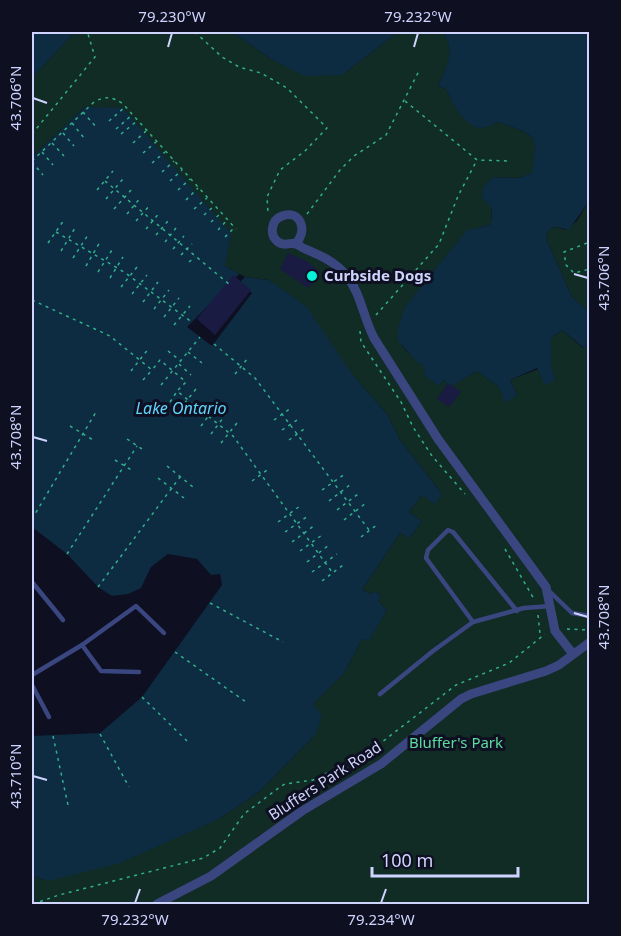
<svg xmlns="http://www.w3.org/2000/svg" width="621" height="936" font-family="'Noto Sans',sans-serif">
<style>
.green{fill:#112b25}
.water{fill:#0d2b41}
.pier{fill:#0e0f21}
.building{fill:#1a1b42}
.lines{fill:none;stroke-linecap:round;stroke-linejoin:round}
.path{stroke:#31b08d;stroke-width:1.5;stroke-dasharray:3 4.5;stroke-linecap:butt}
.lane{stroke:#3a467f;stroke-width:4.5}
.street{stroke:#3a467f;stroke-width:9}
.ticks{fill:none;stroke:#cfd4fe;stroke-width:2}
.poi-dot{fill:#06f3d8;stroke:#0e0f21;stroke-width:2}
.labels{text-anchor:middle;stroke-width:6;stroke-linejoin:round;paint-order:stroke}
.poi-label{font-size:15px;font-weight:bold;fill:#cfd4fe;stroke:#0e0f21;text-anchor:start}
.park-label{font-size:15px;fill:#5ddca1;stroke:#0e0f21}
.street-label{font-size:15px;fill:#cfd4fe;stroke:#0e0f21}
.water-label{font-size:16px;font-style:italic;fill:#60d4fb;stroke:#0e0f21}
.neatline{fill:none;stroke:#cfd4fe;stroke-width:2}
.ticks-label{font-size:15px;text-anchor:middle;fill:#cfd4fe}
</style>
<rect width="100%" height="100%" fill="#0e0f21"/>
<!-- green -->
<g class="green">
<path d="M73,32H232L271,59L342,75L398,32H443C456,54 448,64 438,86L446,89L451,99L482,128L498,122C534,135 539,132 533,173L519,178L493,177L491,224L479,228L398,329C398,350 411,353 424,366C430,372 434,379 439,386L444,380L451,386L477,371L499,387L517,395L510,380L551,364V338L562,330L583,348L589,344V904H32V876L48,881L219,819L260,791L315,735L313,704L344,673L362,639L369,640L387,610L378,601L381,596L375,591L372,594L362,590L400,533L410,538L422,521L409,512L422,495L442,494L400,440L387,414L269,280L245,277L225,266L226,255L85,107L32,157V78L73,34Z"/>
<polygon points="589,201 589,312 572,297 547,241 546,235 551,228 557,227 566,230 577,221"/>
</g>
<!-- water -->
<g class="water">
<polygon points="32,32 73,32 73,34 32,78"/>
<polygon points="232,32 398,32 342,75 304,76 271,59"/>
<path d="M443,32H589V201L569,230L557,227L551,228L546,235L547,241L572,297L589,312V344L584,348L562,330L551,338V364L555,380L545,385L537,368L510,380L517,395L505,403L499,387L477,371L450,387L444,380L439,386L425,376L423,365L416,361L398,341V329L405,307L467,230L479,228L491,224L492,210L482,197L483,188L493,177L519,178L532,173C539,132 534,135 498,122C493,124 485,128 480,128C464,126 452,102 446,89L438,86C447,64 456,54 443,32Z"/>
<polygon points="85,107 123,108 231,233 225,266 245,277 269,280 306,306 352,374 387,414 400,440 442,494 435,504 422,495 409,512 422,521 410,538 400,533 362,590 372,594 375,591 381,596 378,601 387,610 369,641 362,639 344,673 313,704 322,716 315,735 260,791 219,819 120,863 48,881 32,876 32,736 100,733 142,697 222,585 220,574 211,575 197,559 168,554 151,567 141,588 128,594 112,596 98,587 67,554 32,527 32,418 34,412 34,391 32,391 32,157"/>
</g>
<!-- pier -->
<polygon class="pier" points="239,274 245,277 238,284 252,293 212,346 187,327"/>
<!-- building -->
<g class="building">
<polygon points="288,253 308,262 320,272 308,288 280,269"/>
<polygon points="233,275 251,290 215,335 197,319"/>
<polygon points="448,383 461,392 449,407 437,399"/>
</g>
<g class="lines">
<!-- path -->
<g class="path">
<polyline points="195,32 222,57 239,67 261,73 287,88 327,128 305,151 280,170 267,197 268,213"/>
<polyline points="405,101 477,160 509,161"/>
<polyline points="83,112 96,127"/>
<polyline points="109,121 125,107"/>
<polyline points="72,123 84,138"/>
<polyline points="116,129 132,115"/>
<polyline points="63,133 74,146"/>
<polyline points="32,134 95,57 88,34 91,32"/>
<polyline points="121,134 137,121"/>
<polyline points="52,143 64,156"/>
<polyline points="133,143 146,131"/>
<polyline points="42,152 53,165"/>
<polyline points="143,153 156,142"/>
<path d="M32,161L94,102C105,96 112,96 123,104L236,229"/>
<polyline points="32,162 43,175"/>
<polyline points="152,163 165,152"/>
<polyline points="162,172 174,161"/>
<polyline points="105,181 229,284"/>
<polyline points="170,181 182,170"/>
<polyline points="32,182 33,184"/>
<polyline points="97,190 113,171"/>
<polyline points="178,190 190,179"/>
<polyline points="106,199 123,179"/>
<polyline points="186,200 198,188"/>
<polyline points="114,209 133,188"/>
<polyline points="194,209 207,198"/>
<polyline points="127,214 141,197"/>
<polyline points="307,214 340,170 354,156 386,135 419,71"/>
<polyline points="204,215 214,206"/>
<polyline points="136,221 150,205"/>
<polyline points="211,222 221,213"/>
<polyline points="146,229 160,212"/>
<polyline points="218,230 227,220"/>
<polyline points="56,232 124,272 193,323"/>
<polyline points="156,235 168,221"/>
<polyline points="225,237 234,228"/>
<polyline points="590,240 587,243 590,251"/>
<polyline points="165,242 176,228"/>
<polyline points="48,243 64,220"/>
<polyline points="587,243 564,252 566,265 574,273 590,269"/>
<polyline points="173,249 184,236"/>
<polyline points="61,251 75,228"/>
<polyline points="181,255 192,244"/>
<polyline points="73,258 88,235"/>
<polyline points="189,262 195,257"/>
<polyline points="86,266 100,242"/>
<polyline points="98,272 112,250"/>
<polyline points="110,278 123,257"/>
<polyline points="121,287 137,267"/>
<polyline points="132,294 147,275"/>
<polyline points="32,300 110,336 152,370 160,360 186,382 177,391 233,436 332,572"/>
<polyline points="143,302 158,282"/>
<polyline points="154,309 169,290"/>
<polyline points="376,315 439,244 458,196 477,160"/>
<polyline points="164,317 179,298"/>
<polyline points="174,325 190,306"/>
<polyline points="360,331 361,342 401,402 413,427 432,456 465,494"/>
<polyline points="214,344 255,378 369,530"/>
<polyline points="168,351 181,361"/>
<polyline points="188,352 202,363"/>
<polyline points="179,364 191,375"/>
<polyline points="131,371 149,348"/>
<polyline points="235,374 248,358"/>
<polyline points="143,380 152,370"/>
<polyline points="161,385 200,337"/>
<polyline points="170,402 176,393"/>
<polyline points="180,409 196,389"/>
<polyline points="274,420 291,408"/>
<polyline points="70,426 93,440"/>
<polyline points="201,426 216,406"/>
<polyline points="282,430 300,418"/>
<polyline points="211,434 226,414"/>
<polyline points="127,439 145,451"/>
<polyline points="289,440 307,427"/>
<polyline points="221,443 237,423"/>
<polyline points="115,460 133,471"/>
<polyline points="167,466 193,487"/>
<polyline points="158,478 184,498"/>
<polyline points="252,481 270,468"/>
<polyline points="322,490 345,474"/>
<polyline points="329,501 351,484"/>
<polyline points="337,510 358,494"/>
<polyline points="32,519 96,412"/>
<polyline points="344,520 366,503"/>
<polyline points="278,522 300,506"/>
<polyline points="285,532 308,516"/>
<polyline points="361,537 378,524"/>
<polyline points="292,542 315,525"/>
<polyline points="505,549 534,599"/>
<polyline points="300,551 322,535"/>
<polyline points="67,554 137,446"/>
<polyline points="307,562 329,545"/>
<polyline points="312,572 337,554"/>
<polyline points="322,581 343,565"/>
<polyline points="98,587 180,477"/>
<polyline points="210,603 283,642"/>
<polyline points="538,615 540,634"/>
<polyline points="567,629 590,630"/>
<polyline points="175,652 246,702"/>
<polyline points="142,697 188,742"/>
<polyline points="100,734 129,787"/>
<polyline points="53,736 68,805"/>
<polyline points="33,904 59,895 203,858 220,848 244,814 280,787 285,784 313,780 369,752 456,685 509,663 545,634"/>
</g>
<!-- lane -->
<g class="lane">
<polyline points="32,582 63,620"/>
<polyline points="548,590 572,613 590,616"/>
<polyline points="473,622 426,558 428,550 448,530 453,532 517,611"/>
<polyline points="82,645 101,671 139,672"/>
<polyline points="32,675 82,645 136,606 164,633"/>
<polyline points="32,685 49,717"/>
<polyline points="380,694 433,651 473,622 524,608 551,606"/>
</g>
<!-- street -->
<g class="street">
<path d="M295,244C309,231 300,209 282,216C271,220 269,235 278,242C285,247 288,242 295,244C298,244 301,247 303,248C319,255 335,261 346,275C361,293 363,317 374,338L438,439L546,587L555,631L573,654"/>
<polyline points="157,904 211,876 302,811 381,764 461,699 471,694 546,671 559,665 590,642"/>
</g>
</g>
<!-- ticks -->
<path class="ticks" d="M168,47L172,33M414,47L418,33M33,98L47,103M574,274L588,278M33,437L47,441M574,613L588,617M33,776L47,780M135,903L140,889M381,903L386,889"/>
<!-- markers -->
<circle class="poi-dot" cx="312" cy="276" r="6"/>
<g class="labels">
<!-- poi labels -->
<g class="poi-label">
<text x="324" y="281">Curbside Dogs</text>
</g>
<!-- park labels -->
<g class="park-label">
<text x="456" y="748">Bluffer's Park</text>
</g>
<!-- street labels -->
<g class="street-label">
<text transform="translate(325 781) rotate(-33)" y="5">Bluffers Park Road</text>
</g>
<!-- water labels -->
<g class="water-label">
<text x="181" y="414">Lake Ontario</text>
</g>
</g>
<!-- border -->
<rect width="621" height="936" fill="none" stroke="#0e0f21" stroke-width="66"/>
<!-- scale -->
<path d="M372 867v9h146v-9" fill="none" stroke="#cfd4fe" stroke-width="3"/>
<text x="381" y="867" font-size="18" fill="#cfd4fe" stroke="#0e0f21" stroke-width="4.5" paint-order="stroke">100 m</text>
<rect x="33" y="33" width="555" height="870" class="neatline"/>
<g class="ticks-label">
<text x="172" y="22">79.230°W</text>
<text x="418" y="22">79.232°W</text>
<text transform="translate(16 98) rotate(-90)" y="5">43.706°N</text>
<text transform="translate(604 278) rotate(-90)" y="5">43.706°N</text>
<text transform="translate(16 437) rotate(-90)" y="5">43.708°N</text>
<text transform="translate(604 617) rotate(-90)" y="5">43.708°N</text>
<text transform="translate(16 776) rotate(-90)" y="5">43.710°N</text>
<text x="135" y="925">79.232°W</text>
<text x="381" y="925">79.234°W</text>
</g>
</svg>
